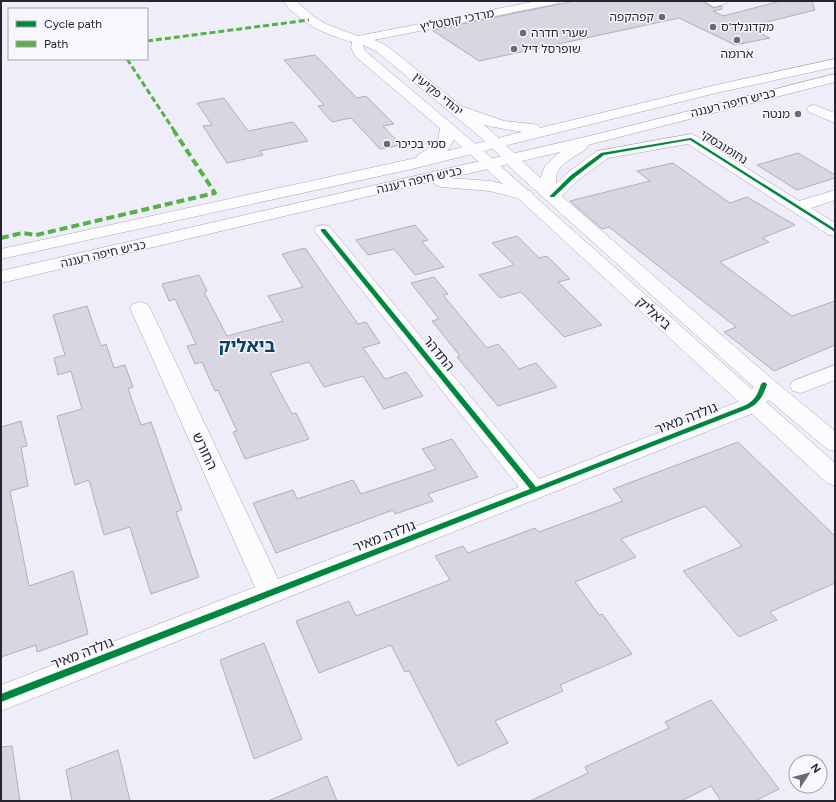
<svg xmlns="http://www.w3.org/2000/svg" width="836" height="802" font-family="Figtree,'Noto Sans Hebrew',sans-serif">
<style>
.building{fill:#d8d6e2;stroke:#b1afba}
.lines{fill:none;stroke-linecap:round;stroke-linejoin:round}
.minor-casing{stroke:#a8a6b0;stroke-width:1}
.secondary-casing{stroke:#a8a6b0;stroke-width:1}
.trunk-casing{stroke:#a8a6b0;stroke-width:1}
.minor{fill:#fcfcfe;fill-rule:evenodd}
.secondary{fill:#fcfcfe;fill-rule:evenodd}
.trunk{fill:#fcfcfe;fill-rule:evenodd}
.quiet-far1{stroke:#56b246;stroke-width:3;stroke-dasharray:6 3;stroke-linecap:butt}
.quiet{stroke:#56b246;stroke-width:4;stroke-dasharray:8 4;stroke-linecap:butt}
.cycleway-casing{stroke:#f8f7fd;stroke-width:2}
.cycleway{fill:#00873e;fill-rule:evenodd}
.poi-dot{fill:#6d6a76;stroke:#f8f7fd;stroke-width:1.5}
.labels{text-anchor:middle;stroke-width:3;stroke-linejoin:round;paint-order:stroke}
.far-poi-label{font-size:12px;fill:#27242f;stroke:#f8f7fd;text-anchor:start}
.far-street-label{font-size:12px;fill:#27242f;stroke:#f8f7fd}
.street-label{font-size:14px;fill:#27242f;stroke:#f8f7fd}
.district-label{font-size:18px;font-weight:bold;fill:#064162;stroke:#f8f7fd}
</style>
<rect width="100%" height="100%" fill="#eeedf9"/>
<!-- building -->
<g class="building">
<polygon points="575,1 703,1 713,8 722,6 722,9 713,11 723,16 781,1 812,1 815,10 747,27 770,38 735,45 679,18 479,61 432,30"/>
<polygon points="315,55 357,98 366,96 394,124 383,126 401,145 380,149 351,118 332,122 318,106 324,105 284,60"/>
<polygon points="224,98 248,131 293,122 308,141 260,151 263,155 227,163 203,126 212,125 197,103"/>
<polygon points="798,153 835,175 835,178 797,190 757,165"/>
<polygon points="673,163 730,203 747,197 795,225 762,238 769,242 720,262 792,316 835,301 835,345 774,371 724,332 736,327 609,227 602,229 570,201 650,181 637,171"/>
<polygon points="415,225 428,240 422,242 444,267 415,275 394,249 368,255 356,240"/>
<polygon points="517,236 539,258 547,256 570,279 558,282 602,325 564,337 521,292 500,298 479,275 514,265 492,243"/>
<polygon points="305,248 358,324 366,322 380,343 363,348 385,379 406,372 423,396 384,409 363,376 324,387 309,362 270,373 292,414 296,413 309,439 245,459 233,432 237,431 218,390 215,391 202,362 195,364 187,346 196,344 175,299 169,301 162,284 199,275 207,291 204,292 227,336 283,321 268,296 303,287 282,254"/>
<polygon points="434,277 448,294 443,295 487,348 498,344 519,369 536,363 557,387 498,406 457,357 460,356 432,321 439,319 411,283"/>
<polygon points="87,306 101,346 106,344 114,368 125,365 133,387 128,389 141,425 151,422 182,510 176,512 199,577 151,594 130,527 104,535 89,480 75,485 57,416 82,409 71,371 58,375 54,358 65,355 53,315"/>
<polygon points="21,421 27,446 21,447 28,486 10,491 29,586 73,571 88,634 37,652 36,645 1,657 1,427"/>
<polygon points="452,439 478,477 428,494 433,501 395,514 393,510 276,553 253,503 293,490 297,499 353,480 361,494 436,469 422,449"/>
<polygon points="738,442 835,536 835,583 770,612 777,620 739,637 683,571 742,546 705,506 621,539 636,557 575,582 599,615 602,614 632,654 560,685 563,691 495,721 508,743 458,766 409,671 405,672 391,645 319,673 296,621 349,601 356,616 450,580 435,556 463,546 468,553 535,528 539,532 623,501 613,489"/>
<polygon points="264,643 302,739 254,759 220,660"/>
<polygon points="711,700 779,789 755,801 721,801 711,786 681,801 530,801 588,773 585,767 669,728 665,722"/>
<polygon points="12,746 20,801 1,801 1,747"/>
<polygon points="118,750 130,801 72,801 66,770"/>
<polygon points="327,776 337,801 268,801"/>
</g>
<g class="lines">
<!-- minor casing -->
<g class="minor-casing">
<g id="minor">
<path d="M283,1H296L313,16L326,24L358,36L537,1H561L555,4L374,40L386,45L481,122L504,143L501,146H491L376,51L363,45L365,51L478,146L481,149L478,152H468L355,56L351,47L352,42C327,35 299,23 283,1Z"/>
<polygon points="704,1 729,1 727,3 714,7"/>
<polygon points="814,105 835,113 835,123 809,112 807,109 809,106"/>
<polygon points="691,134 696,136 799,201 835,190 835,200 811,208 835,223 835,236 829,235 688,144 608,158 578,180 558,200 552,201 546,200 544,196 566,174 597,151"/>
<path d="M323,225L329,226L539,479L740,401L750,394L756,379L764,377L772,379L775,384C771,399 764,408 751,414L1,711V685L255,587L130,308L133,304L140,302L147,304L150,308L278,579L519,487L317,234L314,230L317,226Z"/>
<polygon points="835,365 835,380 801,393 793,391 790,386 793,381"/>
</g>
</g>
<!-- secondary casing -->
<g class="secondary-casing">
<g id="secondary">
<polygon points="496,138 501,140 526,165 772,379 835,431 835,451 827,449 756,389 514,171 488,143 491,140"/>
<polygon points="473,144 478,146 835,463 835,486 827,483 468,152 465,149 468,146"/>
</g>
</g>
<!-- trunk casing -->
<g class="trunk-casing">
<g id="trunk">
<path d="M835,59V67L716,93L412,169L1,259V249L416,158L418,155L438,142L440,127L442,124H452C458,132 453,144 447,151L522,132L488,126L450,111L448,108L450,105L455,104L504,121L533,124L538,125L540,128L716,85Z"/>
<path d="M835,74V82L588,145C587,149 584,151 580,153C558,166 551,172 560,196L558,200L552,201L546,200L539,181L545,166L560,152L449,178L491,181L531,191L533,195L531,199L525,200L490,191L441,187L435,185L433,181L1,283V271L598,134Z"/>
</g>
</g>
<!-- minor -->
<use href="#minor" class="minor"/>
<!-- secondary -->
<use href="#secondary" class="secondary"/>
<!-- trunk -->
<use href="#trunk" class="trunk"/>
<!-- quiet-far1 -->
<g class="quiet-far1">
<polyline points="147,41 309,20"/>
<polyline points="127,59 175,132"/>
</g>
<!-- quiet -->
<polyline class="quiet" points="1,238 22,233 36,235 215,193 174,131"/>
<!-- cycleway casing -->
<g class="cycleway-casing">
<g id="cycleway">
<polygon points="691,138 835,229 835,232 690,140 604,155 574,178 554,197 550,197 550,196 570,176 601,153"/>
<path d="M321,229H325L536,487L746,405C755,400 758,394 761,384L764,382L767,384C763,397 758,405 745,410L1,702V694L530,489L321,231Z"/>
</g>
</g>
<!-- cycleway -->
<use href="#cycleway" class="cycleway"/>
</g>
<!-- markers -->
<g class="poi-dot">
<circle cx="662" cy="17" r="4"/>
<circle cx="713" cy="27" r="4"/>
<circle cx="523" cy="33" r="4"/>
<circle cx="737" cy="40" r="4"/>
<circle cx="514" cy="49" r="4"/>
<circle cx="798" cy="114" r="4"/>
<circle cx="387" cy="144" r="4"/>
</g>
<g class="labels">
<!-- far-poi labels -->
<g class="far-poi-label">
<text x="654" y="21" text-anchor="end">קפהקפה</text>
<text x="721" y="31">מקדונלד'ס</text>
<text x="531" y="37">שערי חדרה</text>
<text x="522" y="53">שופרסל דיל</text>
<text x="737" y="58" text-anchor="middle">ארומה</text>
<text x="790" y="118" text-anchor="end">מנטה</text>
<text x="395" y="148">סמי בכיכר</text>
</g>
<!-- far-street labels -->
<g class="far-street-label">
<text transform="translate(457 20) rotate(-11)" y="4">מרדכי קוסטליץ</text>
<text transform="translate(438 94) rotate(39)" y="4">יהודי פקיעין</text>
<text transform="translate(733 103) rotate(-14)" y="4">כביש חיפה רעננה</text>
<text transform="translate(724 147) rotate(32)" y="4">נחומובסקי</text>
<text transform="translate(419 180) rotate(-13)" y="4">כביש חיפה רעננה</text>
<text transform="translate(103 254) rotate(-13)" y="4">כביש חיפה רעננה</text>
</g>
<!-- street labels -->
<g class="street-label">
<text transform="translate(654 313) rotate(42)" y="5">ביאליק</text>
<text transform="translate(439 353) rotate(51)" y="5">התדהר</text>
<text transform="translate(686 418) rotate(-21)" y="5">גולדה מאיר</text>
<text transform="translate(205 451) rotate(65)" y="5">החורש</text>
<text transform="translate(384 536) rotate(-21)" y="5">גולדה מאיר</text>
<text transform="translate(82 653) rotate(-21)" y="5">גולדה מאיר</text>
</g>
<!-- district labels -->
<g class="district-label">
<text x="247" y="352">ביאליק</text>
</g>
</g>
<!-- border -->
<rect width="836" height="802" fill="none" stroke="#27242f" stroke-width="4"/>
<!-- legend -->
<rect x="8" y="8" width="140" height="52" fill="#f8f7fd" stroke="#a4a3ab"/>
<rect x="16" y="21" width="20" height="6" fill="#00873e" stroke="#a4a3ab"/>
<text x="44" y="28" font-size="12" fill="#27242f">Cycle path</text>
<rect x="16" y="41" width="20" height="6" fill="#56b246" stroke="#a4a3ab"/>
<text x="44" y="48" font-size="12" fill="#27242f">Path</text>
<!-- north arrow -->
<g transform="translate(808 774) rotate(54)"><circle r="19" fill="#f8f7fd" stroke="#a4a3ab"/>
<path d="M0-3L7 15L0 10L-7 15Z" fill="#6d6a76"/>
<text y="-6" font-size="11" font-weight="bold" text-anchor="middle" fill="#27242f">N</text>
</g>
</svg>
